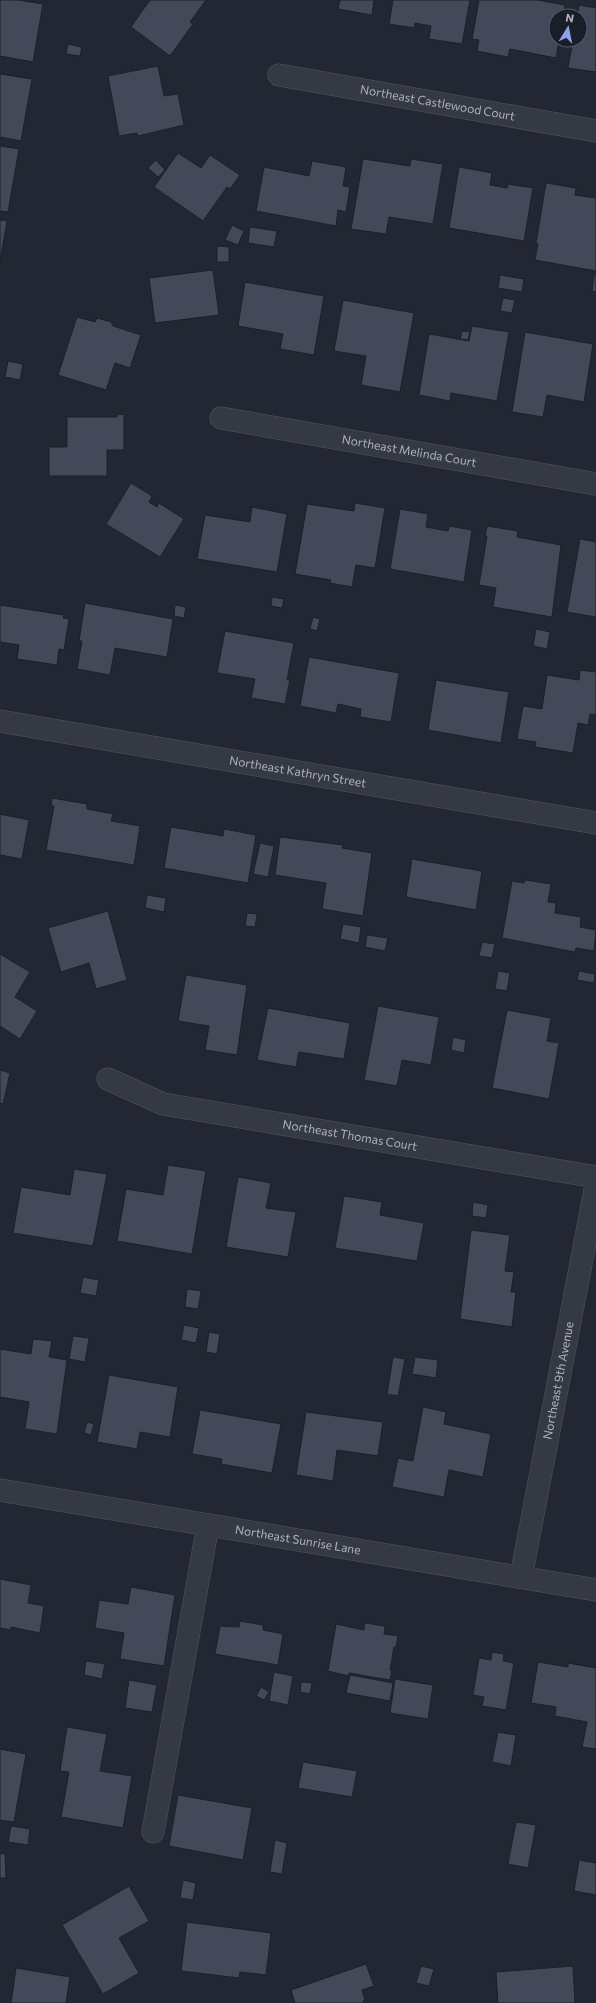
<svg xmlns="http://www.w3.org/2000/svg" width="596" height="2003" font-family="Commissioner,sans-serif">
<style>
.building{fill:#434958;stroke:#1c202b}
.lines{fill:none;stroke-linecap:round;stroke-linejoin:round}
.minor-casing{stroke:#525662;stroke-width:23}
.minor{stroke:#353944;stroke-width:22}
.labels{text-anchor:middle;stroke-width:4;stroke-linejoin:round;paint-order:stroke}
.street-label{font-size:12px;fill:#afb3c1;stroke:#1a1e29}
</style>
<rect width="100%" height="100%" fill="#222733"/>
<!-- building -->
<g class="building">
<polygon points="0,0 18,0 43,4 33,62 0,56"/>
<polygon points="150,0 206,0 190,22 193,24 170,56 131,27"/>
<polygon points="340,0 374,0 372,15 338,9"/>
<polygon points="393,0 470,0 462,44 429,39 431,26 415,23 414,28 389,24"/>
<polygon points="479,0 537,0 565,5 563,16 556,16 556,40 559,40 556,58 510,49 508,57 477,51 479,40 472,39"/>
<polygon points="579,5 596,8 596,72 568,68 573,40 580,40 580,16 577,16"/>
<polygon points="68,44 82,47 80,56 66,54"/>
<polygon points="158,66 164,96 178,94 184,125 138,136 137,133 119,136 108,76"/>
<polygon points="0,74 32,79 21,141 0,137"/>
<polygon points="0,146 19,149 8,212 0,211"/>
<polygon points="178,153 201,168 210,155 240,175 230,189 227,187 203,221 154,187"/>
<polygon points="363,159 410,166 411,159 443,164 433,224 389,217 386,234 351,229"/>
<polygon points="156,160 165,170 158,177 148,168"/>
<polygon points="312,161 346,167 343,186 350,187 346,212 338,210 336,226 256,211 264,167 309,176"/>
<polygon points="459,167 492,173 490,185 507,188 508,184 533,188 524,241 449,228"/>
<polygon points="546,183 576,188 575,195 596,198 596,271 535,260 538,244 536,243"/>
<polygon points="0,220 7,221 0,262"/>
<polygon points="232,225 244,231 238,245 225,240"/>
<polygon points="250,227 277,231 274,247 248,243"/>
<polygon points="217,246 229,247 229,262 217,262"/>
<polygon points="213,270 219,315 155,323 149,278"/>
<polygon points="500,275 524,279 522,292 498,288"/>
<polygon points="594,275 596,275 596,292 592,291"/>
<polygon points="245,282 324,296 314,355 280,349 283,334 238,326"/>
<polygon points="503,298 515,300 512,313 500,311"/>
<polygon points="343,300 414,313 400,392 361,385 366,356 334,351"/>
<polygon points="77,317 95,322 97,318 111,322 113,326 141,335 130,368 115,363 106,390 58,375"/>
<polygon points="472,326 509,332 497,401 451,393 450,401 419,395 429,334 469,341"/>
<polygon points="462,331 470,332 468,340 460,339"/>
<polygon points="525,332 593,344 584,402 547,395 543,417 512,412"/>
<polygon points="8,361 23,364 20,380 5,377"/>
<polygon points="124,414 124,450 107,450 107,476 49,476 49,447 67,447 67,417 117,417 117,415"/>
<polygon points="131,483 152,496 149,502 157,507 159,503 184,519 160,557 106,524"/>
<polygon points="355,503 385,508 375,568 356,565 352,587 330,583 331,580 295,574 307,504 354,511"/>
<polygon points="252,507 287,514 277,572 197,559 205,515 250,522"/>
<polygon points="400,509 428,514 426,527 448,531 449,526 472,530 464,582 390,569"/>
<polygon points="487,526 518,531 517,537 561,545 552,617 493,607 496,588 479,585 487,536 485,536"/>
<polygon points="580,539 596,542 596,617 567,612"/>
<polygon points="272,597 284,599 282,608 271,606"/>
<polygon points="85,603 173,619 167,657 115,648 110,675 77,669 82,641 79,641"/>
<polygon points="0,605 64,615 63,618 69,619 64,650 59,649 57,665 17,659 19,645 0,642"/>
<polygon points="175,605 186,607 184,618 174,616"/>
<polygon points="313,617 320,619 317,631 310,629"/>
<polygon points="536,629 550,632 547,649 533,646"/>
<polygon points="225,631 294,643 287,680 290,680 285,704 251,698 255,679 217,673"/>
<polygon points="309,657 399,673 391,722 360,717 361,709 338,704 336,713 300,706"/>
<polygon points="580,670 596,672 596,715 590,714 588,725 578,723 573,753 535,747 536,742 517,739 523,706 542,709 547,675 579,680"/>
<polygon points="436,680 509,692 501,743 428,730"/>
<polygon points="52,798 87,804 87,809 113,814 111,821 140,826 134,865 46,850 54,806 51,806"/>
<polygon points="0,814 29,820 22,859 0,855"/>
<polygon points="171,827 223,836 224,829 256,835 248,883 164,868"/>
<polygon points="280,837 343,845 342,848 372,853 363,916 322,909 326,883 275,875"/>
<polygon points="260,843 274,846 268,877 253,874"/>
<polygon points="412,859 482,871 476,910 406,897"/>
<polygon points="525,880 551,884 548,902 556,903 555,913 581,917 580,927 596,930 594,951 576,948 575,952 502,938 512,881 524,883"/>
<polygon points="147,895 166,898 164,912 145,908"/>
<polygon points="108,911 127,980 96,989 89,963 61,972 48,928"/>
<polygon points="247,913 257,914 255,927 245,926"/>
<polygon points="343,924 361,927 359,943 340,939"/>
<polygon points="367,935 388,938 385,951 365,947"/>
<polygon points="482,942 495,944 492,958 479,956"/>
<polygon points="0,954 30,972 15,997 37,1011 20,1039 0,1026"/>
<polygon points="498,971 510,973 507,991 495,989"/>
<polygon points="579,971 595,974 594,983 577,980"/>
<polygon points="186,975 247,985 237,1055 205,1050 209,1026 178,1021"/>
<polygon points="378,1006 439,1017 431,1065 402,1060 397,1086 364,1080"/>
<polygon points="268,1008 350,1023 344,1059 299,1052 296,1067 257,1060"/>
<polygon points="507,1010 551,1018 547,1041 559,1043 549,1099 492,1088"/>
<polygon points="453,1037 466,1040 464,1053 451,1050"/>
<polygon points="0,1070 10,1073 3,1104 0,1103"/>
<polygon points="168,1165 206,1171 192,1254 117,1241 126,1189 163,1195"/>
<polygon points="74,1169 107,1174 93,1246 13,1233 21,1187 70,1195"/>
<polygon points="238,1177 271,1183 266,1208 296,1212 288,1257 226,1247"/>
<polygon points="344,1196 382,1202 380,1215 424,1223 417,1261 335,1248"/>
<polygon points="473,1202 488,1205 486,1218 472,1216"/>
<polygon points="471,1230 510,1235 505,1271 514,1272 511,1292 516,1292 512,1327 460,1319"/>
<polygon points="83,1277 99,1280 96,1296 80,1293"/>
<polygon points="187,1289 201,1291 198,1309 185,1307"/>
<polygon points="184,1325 199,1328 196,1343 181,1340"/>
<polygon points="209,1332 220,1334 217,1354 206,1352"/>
<polygon points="73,1336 89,1338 85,1362 69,1359"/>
<polygon points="33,1339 52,1341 49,1357 67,1360 57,1434 25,1429 29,1402 0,1397 0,1349 31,1354"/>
<polygon points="393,1357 405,1359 398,1396 387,1394"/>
<polygon points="415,1357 438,1360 436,1378 412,1374"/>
<polygon points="109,1375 178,1387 170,1437 140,1432 137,1449 97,1442"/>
<polygon points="423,1407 446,1412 444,1424 491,1434 483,1477 449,1470 444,1497 392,1487 398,1458 413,1461"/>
<polygon points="200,1410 281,1424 272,1473 221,1464 222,1459 192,1454"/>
<polygon points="306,1412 383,1422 378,1456 337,1450 333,1481 296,1475"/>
<polygon points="87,1422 94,1424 91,1435 84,1433"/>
<polygon points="0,1579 31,1585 28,1603 44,1606 40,1633 11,1627 11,1630 0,1628"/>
<polygon points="131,1587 175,1595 164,1666 120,1659 124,1633 95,1628 99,1600 128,1604"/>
<polygon points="240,1621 263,1625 263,1630 283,1634 278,1665 215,1654 220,1626 239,1627"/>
<polygon points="365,1623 385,1626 384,1634 398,1636 396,1647 394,1647 390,1670 392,1670 390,1680 349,1673 349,1676 328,1671 336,1624 364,1630"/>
<polygon points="492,1652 504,1654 503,1661 514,1663 506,1710 482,1706 484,1697 473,1695 479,1658 491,1660"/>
<polygon points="86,1661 105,1664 102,1679 84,1675"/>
<polygon points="538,1662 568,1667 568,1663 596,1668 596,1749 582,1747 587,1722 555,1716 556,1707 531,1703"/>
<polygon points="274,1672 293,1676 288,1705 269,1701"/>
<polygon points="350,1675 393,1683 390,1701 346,1693"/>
<polygon points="395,1679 433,1685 428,1719 390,1713"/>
<polygon points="129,1680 157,1685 152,1712 125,1708"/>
<polygon points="301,1682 312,1683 310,1694 300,1692"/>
<polygon points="261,1687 269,1692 264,1700 256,1696"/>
<polygon points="67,1727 107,1734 100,1771 132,1776 123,1828 61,1817 69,1772 60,1771"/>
<polygon points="498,1732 516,1735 511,1766 492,1762"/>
<polygon points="0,1749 26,1754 14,1822 0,1820"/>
<polygon points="303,1762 357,1771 352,1797 298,1788"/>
<polygon points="178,1795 252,1808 243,1860 169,1846"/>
<polygon points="516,1822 536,1825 528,1868 508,1864"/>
<polygon points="11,1826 30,1829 28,1845 8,1842"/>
<polygon points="275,1840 287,1843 282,1874 270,1872"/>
<polygon points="5,1853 6,1878 0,1878 0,1854"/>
<polygon points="579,1860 596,1863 596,1895 574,1891"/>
<polygon points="183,1880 196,1883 193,1900 180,1898"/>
<polygon points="129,1886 149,1921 119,1938 139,1973 103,1994 62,1925"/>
<polygon points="187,1922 271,1933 266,1975 240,1972 239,1978 181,1971"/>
<polygon points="366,1964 374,1986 362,1990 365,2000 363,2001 364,2003 295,2003 291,1990"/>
<polygon points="421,1966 434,1969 429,1986 416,1983"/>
<polygon points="573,1966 575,2003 498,2003 496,1972"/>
<polygon points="16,1968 70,1977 66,2003 11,2003"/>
</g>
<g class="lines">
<!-- minor casing -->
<g class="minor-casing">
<g id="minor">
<path id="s1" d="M279,75L596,131"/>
<path id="s2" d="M221,418L596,484"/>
<path id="s3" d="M0,721L596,823"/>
<path id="s4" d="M108,1079L163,1104L596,1177"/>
<path id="s5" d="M0,1490L596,1590"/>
<path id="s6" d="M521,1577L596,1185"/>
<polyline points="153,1832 208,1525"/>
</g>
</g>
<!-- minor -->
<use href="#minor" class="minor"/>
</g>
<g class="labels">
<!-- street labels -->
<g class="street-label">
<text dy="4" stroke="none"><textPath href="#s1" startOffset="161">Northeast Castlewood Court</textPath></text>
<text dy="4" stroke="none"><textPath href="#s2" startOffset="191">Northeast Melinda Court</textPath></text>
<text dy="4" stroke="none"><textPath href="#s3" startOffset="302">Northeast Kathryn Street</textPath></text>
<text dy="4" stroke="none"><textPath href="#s4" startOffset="250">Northeast Thomas Court</textPath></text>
<text dy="4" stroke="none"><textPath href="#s6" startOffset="200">Northeast 9th Avenue</textPath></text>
<text dy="4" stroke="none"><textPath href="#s5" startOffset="302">Northeast Sunrise Lane</textPath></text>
</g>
</g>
<!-- north arrow -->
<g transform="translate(568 28) rotate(10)"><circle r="19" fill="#1a1e29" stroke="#565a66"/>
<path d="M0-3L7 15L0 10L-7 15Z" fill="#8ba1ea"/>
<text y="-6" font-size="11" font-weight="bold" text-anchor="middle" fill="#afb3c1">N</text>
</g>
</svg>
